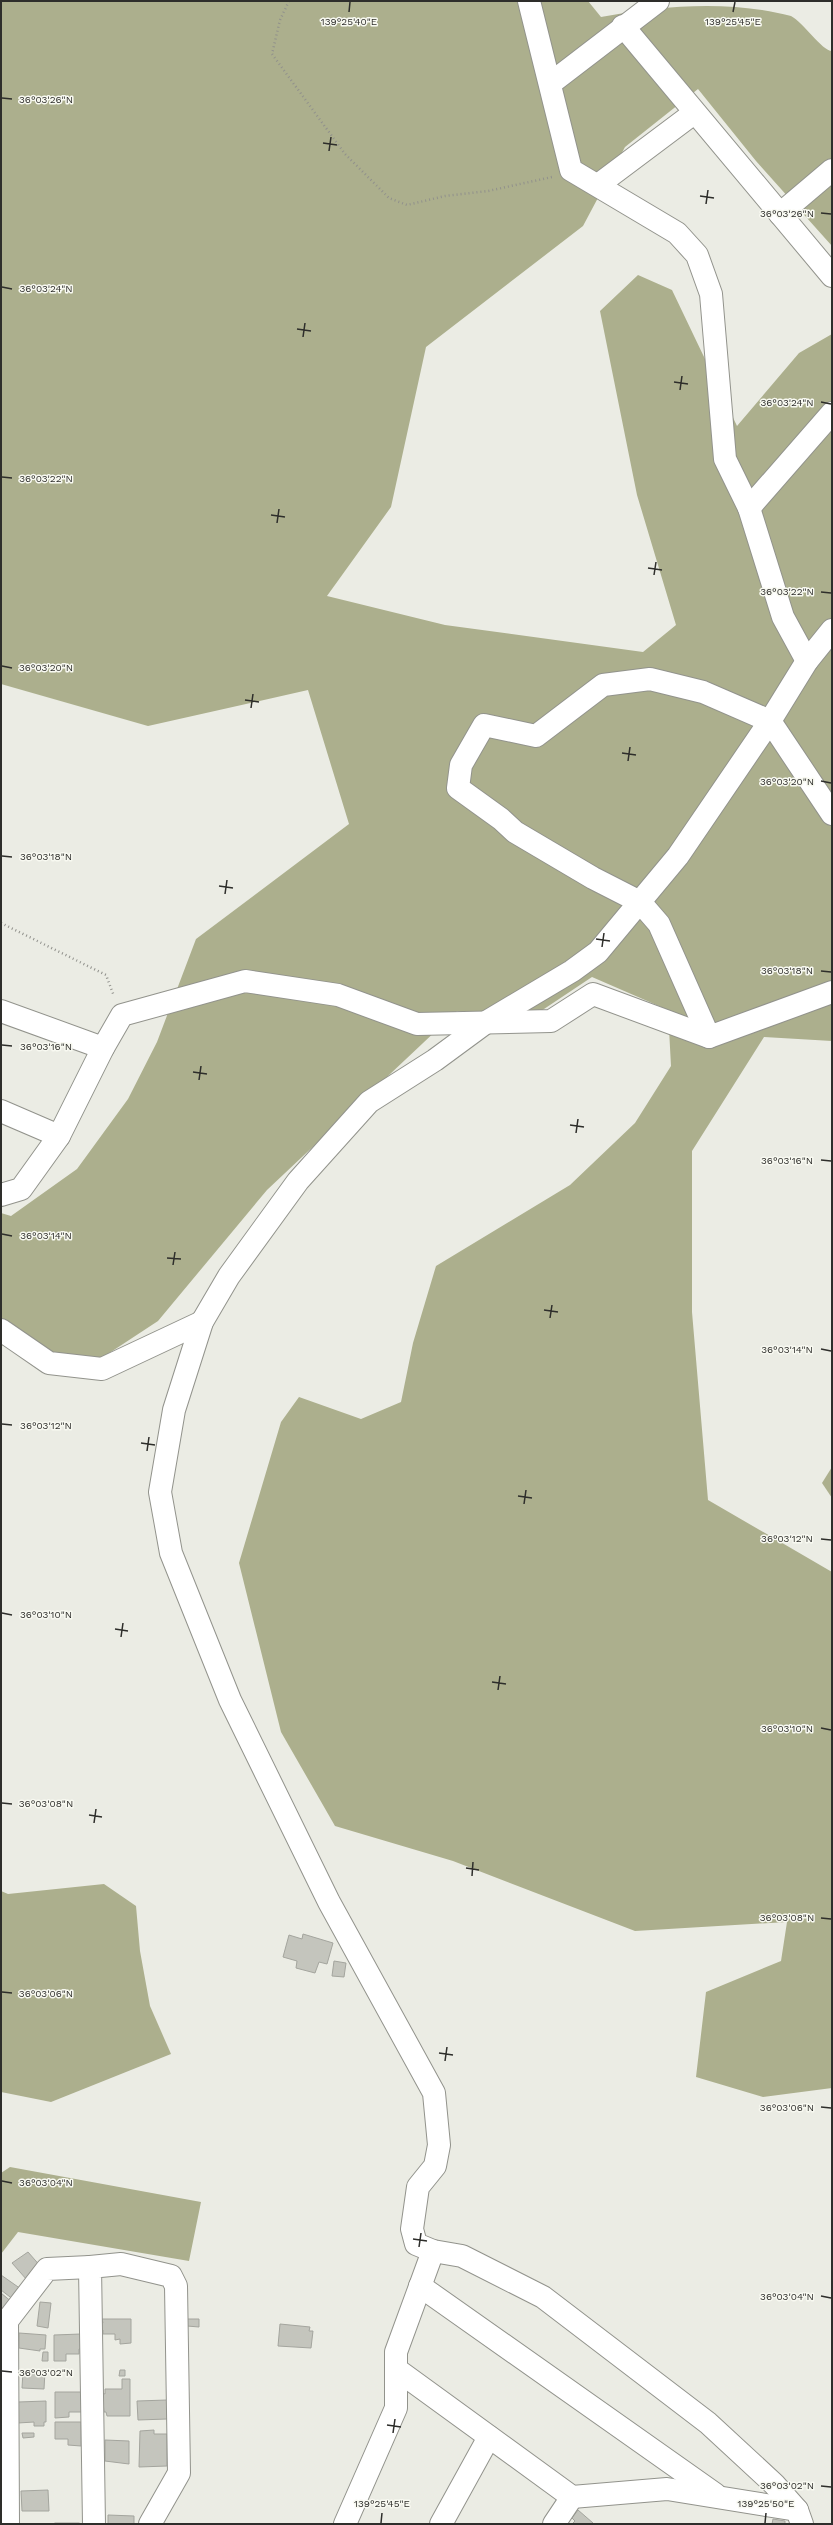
<svg xmlns="http://www.w3.org/2000/svg" width="833" height="2525" font-family="'Work Sans',sans-serif">
<style>
.forest{fill:#acaf8d}
.building{fill:#c4c5bd;stroke:#a4a59e}
.lines{fill:none;stroke-linecap:round;stroke-linejoin:round}
.street-casing{stroke:#92938c;stroke-width:24}
.path{stroke:#91918c;stroke-width:2.5;stroke-dasharray:1 3;stroke-linecap:butt}
.street{stroke:#fff;stroke-width:22}
.ticks{fill:none;stroke:#2e2e2b;stroke-width:1.5}
.ticks-label{font-size:10px;text-anchor:middle;fill:#2e2e2b;stroke:#f8f9f1;stroke-width:3;stroke-linejoin:round;paint-order:stroke}
</style>
<rect width="100%" height="100%" fill="#ebece4"/>
<!-- forest -->
<g class="forest">
<path d="M1,1H588L601,17C664,5 730,0 791,16C803,22 822,51 832,51V246L756,161L698,89L625,147L583,226L426,347L391,507L327,596L445,625L643,652L676,625L637,495L600,311L638,275L672,290L737,426L799,353L832,334V1041L764,1037L692,1151V1312L708,1500L832,1572V2088L763,2097L696,2077L706,1992L781,1961L787,1922L635,1931L453,1861L335,1826L281,1732L239,1563L281,1422L299,1397L361,1419L401,1402L413,1343L436,1266L570,1185L635,1123L671,1066L668,1010L592,977L526,1021L457,1011L267,1190L158,1321L88,1367L1,1345V1213L11,1216L77,1169L128,1099L157,1042L196,939L349,824L308,690L148,726L1,684Z"/>
<polygon points="832,1467 832,1498 822,1483"/>
<polygon points="104,1884 136,1906 140,1951 150,2006 171,2054 51,2102 1,2092 1,1891 8,1894"/>
<polygon points="10,2167 201,2202 189,2261 18,2232 1,2254 1,2173"/>
</g>
<!-- building -->
<g class="building">
<polygon points="303,1934 333,1943 327,1964 319,1962 315,1973 296,1968 297,1961 283,1957 289,1935 302,1939"/>
<polygon points="334,1961 346,1963 344,1977 332,1976"/>
<polygon points="28,2252 42,2268 27,2280 12,2263"/>
<polygon points="1,2275 21,2289 14,2300 1,2290"/>
<polygon points="1,2293 13,2303 1,2313"/>
<polygon points="40,2302 51,2303 48,2328 37,2326"/>
<polygon points="102,2319 131,2319 131,2343 120,2344 120,2339 115,2340 115,2334 103,2334 103,2330 99,2330 99,2324 103,2323"/>
<polygon points="187,2319 199,2319 199,2327 187,2326"/>
<polygon points="280,2324 310,2327 309,2331 313,2331 311,2348 278,2346"/>
<polygon points="19,2333 46,2335 45,2349 40,2349 40,2351 19,2348"/>
<polygon points="81,2334 81,2349 79,2349 79,2354 66,2354 66,2361 54,2361 54,2335"/>
<polygon points="43,2352 48,2352 48,2361 42,2361"/>
<polygon points="120,2370 125,2370 125,2376 119,2376"/>
<polygon points="23,2371 45,2371 44,2389 22,2388"/>
<polygon points="122,2379 130,2379 130,2416 107,2416 106,2412 104,2412 102,2393 105,2394 105,2389 122,2389"/>
<polygon points="55,2392 82,2392 82,2412 69,2412 69,2417 55,2418"/>
<polygon points="167,2400 167,2419 138,2420 137,2401"/>
<polygon points="46,2401 46,2422 44,2422 44,2426 34,2426 34,2422 18,2423 18,2402"/>
<polygon points="55,2422 81,2422 81,2446 68,2445 68,2439 55,2439"/>
<polygon points="154,2430 154,2434 167,2434 167,2466 139,2467 140,2431"/>
<polygon points="22,2433 34,2433 34,2437 23,2438"/>
<polygon points="105,2440 129,2441 129,2464 105,2461"/>
<polygon points="48,2490 49,2511 22,2511 21,2491"/>
<polygon points="578,2510 593,2523 592,2524 572,2524 575,2521 572,2518"/>
<polygon points="108,2515 134,2516 134,2524 108,2524"/>
<polygon points="773,2519 785,2521 785,2524 772,2524"/>
<rect x="55" y="2523" width="24" height="1"/>
</g>
<g class="lines">
<!-- street casing -->
<g class="street-casing">
<g id="street">
<polyline points="529,1 571,170 677,233 697,255 711,294 725,459 749,508 783,617 807,661"/>
<polyline points="623,26 832,276"/>
<polyline points="551,83 658,1"/>
<polyline points="598,185 694,113"/>
<polyline points="780,214 832,170"/>
<polyline points="749,508 832,413"/>
<polyline points="832,814 770,721 703,692 650,679 603,685 536,736 484,725 461,765 458,788 501,819 515,832 593,878 640,902 659,924 709,1037 832,992"/>
<polyline points="1,1011 103,1048"/>
<polyline points="1,1111 59,1136"/>
<polyline points="1,1195 21,1189 59,1136 103,1048 122,1015 245,981 338,995 417,1024 551,1021 593,994 709,1037"/>
<polyline points="1,1330 49,1363 102,1369 202,1322"/>
<polyline points="433,2251 396,2352 396,2369 572,2497 667,2489 797,2510"/>
<polyline points="420,2286 715,2494"/>
<polyline points="8,2524 7,2321 47,2269 90,2267"/>
<polyline points="94,2524 90,2267 121,2264 171,2276 176,2286 179,2473 150,2524"/>
<polyline points="345,2524 396,2408 396,2369"/>
<polyline points="441,2524 489,2437"/>
<polyline points="554,2524 572,2497"/>
<polyline points="802,2524 797,2510 774,2484 708,2423 543,2297 462,2256 433,2251 416,2244 412,2229 418,2187 435,2166 439,2145 434,2093 329,1902 230,1700 171,1553 160,1492 174,1410 202,1322 229,1276 298,1181 369,1102 435,1060 488,1021 572,971 598,952 678,856 770,721 807,661 832,630"/>
</g>
</g>
<!-- path -->
<g class="path">
<polyline points="289,1 280,20 272,54 345,154 389,198 407,205 445,196 488,191 552,177"/>
<polyline points="1,923 106,975 114,996"/>
</g>
<!-- street -->
<use href="#street" class="street"/>
</g>
<!-- ticks -->
<path class="ticks" d="M349,12L350,2M733,12L735,2M2,98L12,99M323,143L337,145M329,151L331,137M700,196L714,198M706,204L708,190M821,213L831,214M2,287L12,289M297,329L311,331M303,337L305,323M674,382L688,384M680,390L682,376M821,402L831,404M2,477L12,478M271,515L285,517M277,523L279,509M648,568L662,570M654,575L656,562M821,592L831,593M2,666L12,668M245,700L259,702M251,708L253,694M622,753L636,755M628,761L630,747M821,781L831,783M2,856L12,857M219,886L233,888M225,894L227,880M596,939L610,941M602,947L604,933M821,971L831,972M2,1045L12,1046M193,1072L207,1074M199,1080L201,1066M570,1125L584,1127M576,1133L578,1119M821,1160L831,1161M2,1234L12,1236M167,1258L181,1259M173,1265L175,1252M544,1310L558,1312M550,1318L552,1305M821,1349L831,1351M2,1424L12,1425M141,1443L155,1445M147,1451L149,1437M518,1496L532,1498M524,1504L526,1490M821,1539L831,1540M2,1613L12,1615M115,1629L128,1631M121,1637L123,1623M492,1682L506,1684M498,1690L500,1676M821,1728L831,1730M2,1803L12,1804M89,1815L102,1817M94,1823L96,1809M466,1868L479,1870M472,1876L473,1862M821,1918L831,1919M2,1992L12,1993M439,2053L453,2055M445,2061L447,2047M821,2107L831,2108M2,2181L12,2183M413,2239L427,2241M419,2247L421,2233M821,2296L831,2298M2,2371L12,2372M387,2425L401,2427M393,2433L395,2419M821,2486L831,2487M381,2523L382,2513M765,2523L766,2513"/>
<g class="ticks-label">
<text x="349" y="25">139°25'40"E</text>
<text x="733" y="25">139°25'45"E</text>
<text x="46" y="103">36°03'26"N</text>
<text x="787" y="217">36°03'26"N</text>
<text x="46" y="292">36°03'24"N</text>
<text x="787" y="406">36°03'24"N</text>
<text x="46" y="482">36°03'22"N</text>
<text x="787" y="595">36°03'22"N</text>
<text x="46" y="671">36°03'20"N</text>
<text x="787" y="785">36°03'20"N</text>
<text x="46" y="860">36°03'18"N</text>
<text x="787" y="974">36°03'18"N</text>
<text x="46" y="1050">36°03'16"N</text>
<text x="787" y="1164">36°03'16"N</text>
<text x="46" y="1239">36°03'14"N</text>
<text x="787" y="1353">36°03'14"N</text>
<text x="46" y="1429">36°03'12"N</text>
<text x="787" y="1542">36°03'12"N</text>
<text x="46" y="1618">36°03'10"N</text>
<text x="787" y="1732">36°03'10"N</text>
<text x="46" y="1807">36°03'08"N</text>
<text x="787" y="1921">36°03'08"N</text>
<text x="46" y="1997">36°03'06"N</text>
<text x="787" y="2111">36°03'06"N</text>
<text x="46" y="2186">36°03'04"N</text>
<text x="787" y="2300">36°03'04"N</text>
<text x="46" y="2376">36°03'02"N</text>
<text x="787" y="2489">36°03'02"N</text>
<text x="382" y="2507">139°25'45"E</text>
<text x="766" y="2507">139°25'50"E</text>
</g>
<!-- border -->
<rect width="833" height="2525" fill="none" stroke="#2e2e2b" stroke-width="4"/>
</svg>
